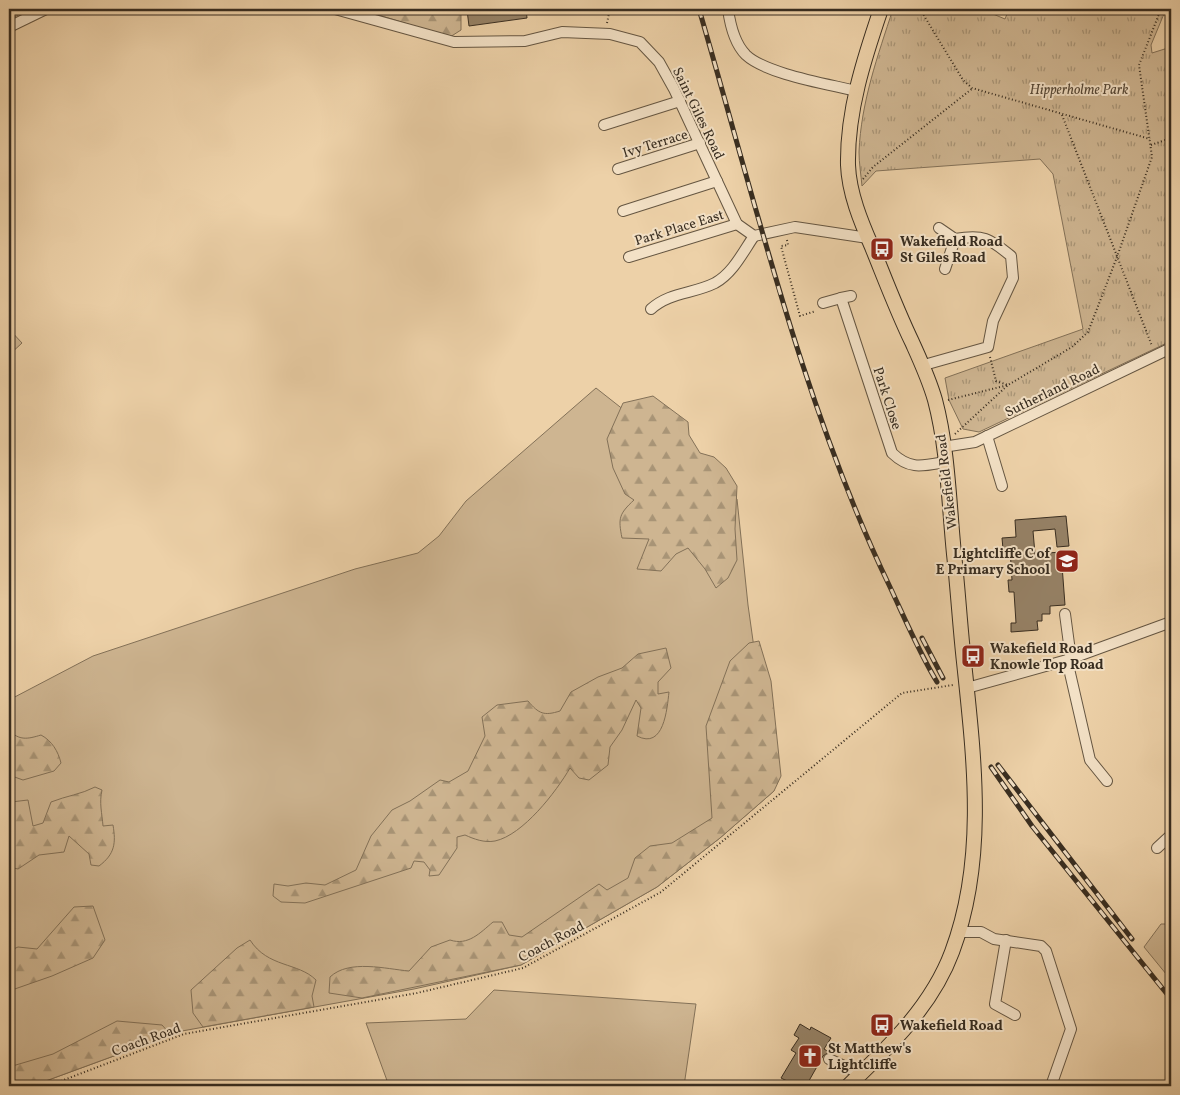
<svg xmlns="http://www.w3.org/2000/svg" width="1180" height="1095" font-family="Vollkorn,serif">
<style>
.grass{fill:#ceb591;stroke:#837158}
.forest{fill:url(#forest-firs);stroke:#837158}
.park{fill:url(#park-tufts);stroke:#837158}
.building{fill:#968267;stroke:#382d20}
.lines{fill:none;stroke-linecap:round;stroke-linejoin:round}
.minor-casing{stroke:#655642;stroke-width:12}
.major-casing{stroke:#382d20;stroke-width:16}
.path{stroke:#382d20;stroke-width:2;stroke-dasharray:1 2.5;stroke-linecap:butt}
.minor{stroke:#f3e1c6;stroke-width:10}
.major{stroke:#edd1a8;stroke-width:14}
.rail-casing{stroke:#382d20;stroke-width:5}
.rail{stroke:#f3e1c6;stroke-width:3;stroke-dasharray:9;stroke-linecap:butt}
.labels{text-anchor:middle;stroke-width:4;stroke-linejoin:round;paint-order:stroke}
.park-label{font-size:14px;font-style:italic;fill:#564837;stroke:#f3e1c6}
.street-label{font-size:14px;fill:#382d20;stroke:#f3e1c6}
.poi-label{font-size:14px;font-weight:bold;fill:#382d20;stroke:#f3e1c6;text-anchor:start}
</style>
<defs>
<pattern id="forest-firs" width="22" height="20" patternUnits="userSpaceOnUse" patternTransform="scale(1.25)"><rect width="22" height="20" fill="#ceb591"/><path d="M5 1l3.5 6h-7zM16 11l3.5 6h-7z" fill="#a89476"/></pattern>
<pattern id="park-tufts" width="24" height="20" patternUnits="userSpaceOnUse" patternTransform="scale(1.25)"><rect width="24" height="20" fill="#ceb591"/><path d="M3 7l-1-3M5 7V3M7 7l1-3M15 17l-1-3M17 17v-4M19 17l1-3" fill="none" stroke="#a89476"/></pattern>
</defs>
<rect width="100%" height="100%" fill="#edd1a8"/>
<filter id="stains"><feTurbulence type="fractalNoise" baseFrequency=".004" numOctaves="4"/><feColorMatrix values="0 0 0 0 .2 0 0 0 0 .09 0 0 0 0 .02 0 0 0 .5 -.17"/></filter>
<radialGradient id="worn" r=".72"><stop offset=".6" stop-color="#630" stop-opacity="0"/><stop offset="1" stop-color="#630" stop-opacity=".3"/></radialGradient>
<!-- grass -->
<g class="grass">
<polygon points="9,9 24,9 22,13 9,20"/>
<polygon points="9,329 22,343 9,355"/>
<polygon points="596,388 737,499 748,605 774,791 720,838 657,887 521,965 414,989 182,1031 32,1086 9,1086 9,700 93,656 355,569 418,553 439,536 466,501"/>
<polygon points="1161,924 1171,924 1171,980 1144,947"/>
<polygon points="494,990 696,1004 684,1086 389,1086 366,1023 466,1019"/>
</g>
<!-- forest -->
<g class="forest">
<polygon points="359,9 461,9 461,30 450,37"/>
<path d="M653,396L688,422L689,435L700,453L714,457L726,468L737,486L735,529L737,560L728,578L716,588L705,569L688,548L676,554L661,571L637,569L649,539L622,538C618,518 619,514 634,500L625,494L613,468L607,439L623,403Z"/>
<path d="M759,641L771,681L781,776L774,791L720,838L657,887L521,965L362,998L329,993L330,977C349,959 386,969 409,971L431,947L450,940C468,946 480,933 493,922H502L509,935L522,937L599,884L607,890L628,878L635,858L650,846L672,843L712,818L706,726L730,661L749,643Z"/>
<path d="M666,648L671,668L658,682V694L669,692C667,709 664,750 637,736L641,708L636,700L622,730L610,747L608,765L589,780L579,778L570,768C556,792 523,835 495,841C484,843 474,839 465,835L457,837V848L439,875L429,876L430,870L424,862L414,861L411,868L305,903L281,902L273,896L274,884L288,886L306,883L325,885L356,870L371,836L392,810L410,801L440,780L449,782L468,771L485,736L482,717L497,705L528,701C539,714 544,716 560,711L571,692L598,677L622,668L638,654Z"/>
<path d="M9,730C19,741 28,739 41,735C52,741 58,751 61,763L54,771L23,780L9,775Z"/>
<path d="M95,787L102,790C99,803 102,813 103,826L113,825C116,843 115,854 99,866L91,865L89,854L69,836L64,852L39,855L18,869L9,867V804L11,802L28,800L33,826L43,823L51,802C66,796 82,794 95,787Z"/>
<polygon points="93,906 105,940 93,958 52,976 9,991 9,951 18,947 37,949 74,907"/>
<path d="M250,940C268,968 298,962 316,980L312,996L314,1007L203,1027L193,1013L191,990L237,948Z"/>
<polygon points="117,1021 162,1025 171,1035 32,1086 9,1086 9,1067 53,1054"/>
</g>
<!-- park -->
<path class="park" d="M893,9H981L1005,19L1009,9H1166L1151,45L1152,53L1171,47V341L979,432L963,429L949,400L945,378L1083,329L1053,174L1040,159L876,171L862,186C861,175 859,163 859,152C861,102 878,55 893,9Z"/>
<!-- building -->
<g class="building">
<polygon points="480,9 526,9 527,18 469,26 467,10"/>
<polygon points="1066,516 1069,546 1057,547 1055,529 1033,531 1035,554 1061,552 1065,605 1050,606 1050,614 1042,614 1042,621 1037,621 1038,630 1011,632 1011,623 1016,623 1014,592 1009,592 1008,580 1012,580 1010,549 1003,549 1002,538 1016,537 1015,520"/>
<polygon points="800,1024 810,1030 811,1027 831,1038 824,1049 829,1052 823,1056 806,1086 784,1086 787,1081 781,1078 796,1053 791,1050 799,1038 794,1035"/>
</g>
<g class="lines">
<!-- minor casing -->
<g class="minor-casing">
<g id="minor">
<polyline points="335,9 454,42 525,41 562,32 610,34 640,42 659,62 674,89 737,224 754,236 795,227 868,238"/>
<path d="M728,9C730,24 735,44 746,55C766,74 828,84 856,91"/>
<polyline points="9,27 46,9"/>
<polyline points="604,125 680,101"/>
<polyline points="618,169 700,143"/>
<polyline points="623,211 717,181"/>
<polyline points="629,257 737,224"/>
<polyline points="945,269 955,239"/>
<path d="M851,296L841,298L892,453C910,470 922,466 945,462"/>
<polyline points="823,303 841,298"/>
<path d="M651,309C670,292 693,294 715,283C733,273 743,252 754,236"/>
<path d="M924,365L988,347L993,321L1013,278L1011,256C989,238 983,234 955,239L939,228"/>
<polyline points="987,436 1002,486"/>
<polyline points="943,447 975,442 1171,348"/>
<polyline points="1065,614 1071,659"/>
<polyline points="1067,660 1090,760 1107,781"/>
<polyline points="967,688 1067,660 1171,622"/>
<polyline points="1157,848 1171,835"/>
<polyline points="958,932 981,932 994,939 1041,946 1046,951 1071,1029 1051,1086"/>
<polyline points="1006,940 995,1004 1015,1015"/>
<polyline points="829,1059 861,1074"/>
</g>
</g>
<!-- major casing -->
<g class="major-casing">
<path id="major" d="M848,1086C889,1047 932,1006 952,952C987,859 974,758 964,662C960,626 958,590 954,554C949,504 948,449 935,400C929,379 921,362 912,342C897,311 885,279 872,247C861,222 849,193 848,165C847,111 864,59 881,9"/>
</g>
<!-- path -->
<g class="path">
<polyline points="920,9 963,80 972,88 1150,139"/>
<polyline points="607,23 610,9"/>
<polyline points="1062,115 1152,346"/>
<polyline points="1151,145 1171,138"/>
<polyline points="863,179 873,167 973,88"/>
<polyline points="787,240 788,245 781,246 800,316 816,311"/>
<polyline points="948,400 1008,385 1072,347 1088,332 1117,257 1152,157 1139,65 1161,9"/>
<polyline points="955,434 1008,385 996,381 990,357"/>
<polyline points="48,1086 184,1034 417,993 523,968 661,892 902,693 953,685"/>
</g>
<!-- minor -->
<use href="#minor" class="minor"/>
<!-- major -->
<use href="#major" class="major"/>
<!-- rail casing -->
<g class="rail-casing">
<g id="rail">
<path d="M699,9C755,200 803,407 890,587C905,619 919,652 937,682"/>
<polyline points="922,638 943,678"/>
<polyline points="998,765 1132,939"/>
<polyline points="991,767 1032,826 1171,999"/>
</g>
</g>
<!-- rail -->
<use href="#rail" class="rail"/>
</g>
<!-- icons -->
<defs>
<g id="bus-square" transform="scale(1.25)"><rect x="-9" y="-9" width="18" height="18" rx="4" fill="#8f2418" stroke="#f3e1c6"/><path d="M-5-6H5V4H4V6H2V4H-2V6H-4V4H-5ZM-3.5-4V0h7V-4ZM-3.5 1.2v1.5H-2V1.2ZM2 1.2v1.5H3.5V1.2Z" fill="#fff"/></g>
<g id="school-square" transform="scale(1.25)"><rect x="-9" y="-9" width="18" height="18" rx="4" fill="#8f2418" stroke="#f3e1c6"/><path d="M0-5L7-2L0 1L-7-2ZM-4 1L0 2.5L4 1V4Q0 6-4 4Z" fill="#fff"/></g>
<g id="church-square" transform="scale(1.25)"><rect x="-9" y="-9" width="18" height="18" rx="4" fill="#8f2418" stroke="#f3e1c6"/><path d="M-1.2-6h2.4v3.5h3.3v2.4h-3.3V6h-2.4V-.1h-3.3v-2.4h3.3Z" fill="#fff"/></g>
</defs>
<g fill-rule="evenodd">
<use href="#bus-square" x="882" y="249"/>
<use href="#school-square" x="1067" y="561"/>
<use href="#bus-square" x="973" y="656"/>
<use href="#bus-square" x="882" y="1025"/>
<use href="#church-square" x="810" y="1056"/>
</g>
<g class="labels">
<!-- park labels -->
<g class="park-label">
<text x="1079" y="94">Hipperholme Park</text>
</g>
<!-- street labels -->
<g class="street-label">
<text transform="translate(699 113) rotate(64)" y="5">Saint Giles Road</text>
<text transform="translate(655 143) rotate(-17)" y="5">Ivy Terrace</text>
<text transform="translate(679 227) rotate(-17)" y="5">Park Place East</text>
<text transform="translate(1052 390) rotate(-26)" y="5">Sutherland Road</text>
<text transform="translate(888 398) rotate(72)" y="5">Park Close</text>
<text transform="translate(946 482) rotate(-97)" y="5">Wakefield Road</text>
<text transform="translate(551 941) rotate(-28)" y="5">Coach Road</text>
<text transform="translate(146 1039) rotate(-20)" y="5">Coach Road</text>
</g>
<!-- poi labels -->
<g class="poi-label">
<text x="900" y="246">Wakefield Road<tspan x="900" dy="16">St Giles Road</tspan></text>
<text x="1050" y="558" text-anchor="end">Lightcliffe C of<tspan x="1050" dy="16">E Primary School</tspan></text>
<text x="990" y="653">Wakefield Road<tspan x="990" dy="16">Knowle Top Road</tspan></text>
<text x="900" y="1030">Wakefield Road</text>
<text x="828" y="1053">St Matthew's<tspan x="828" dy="16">Lightcliffe</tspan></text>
</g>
</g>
<!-- margin -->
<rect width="1180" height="1095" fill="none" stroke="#edd1a8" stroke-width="30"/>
<rect x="10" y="10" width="1160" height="1075" fill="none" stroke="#382d20" stroke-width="2.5"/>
<rect x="15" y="15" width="1150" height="1065" fill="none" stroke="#382d20"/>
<rect width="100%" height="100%" filter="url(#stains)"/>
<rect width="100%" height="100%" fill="url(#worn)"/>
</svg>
